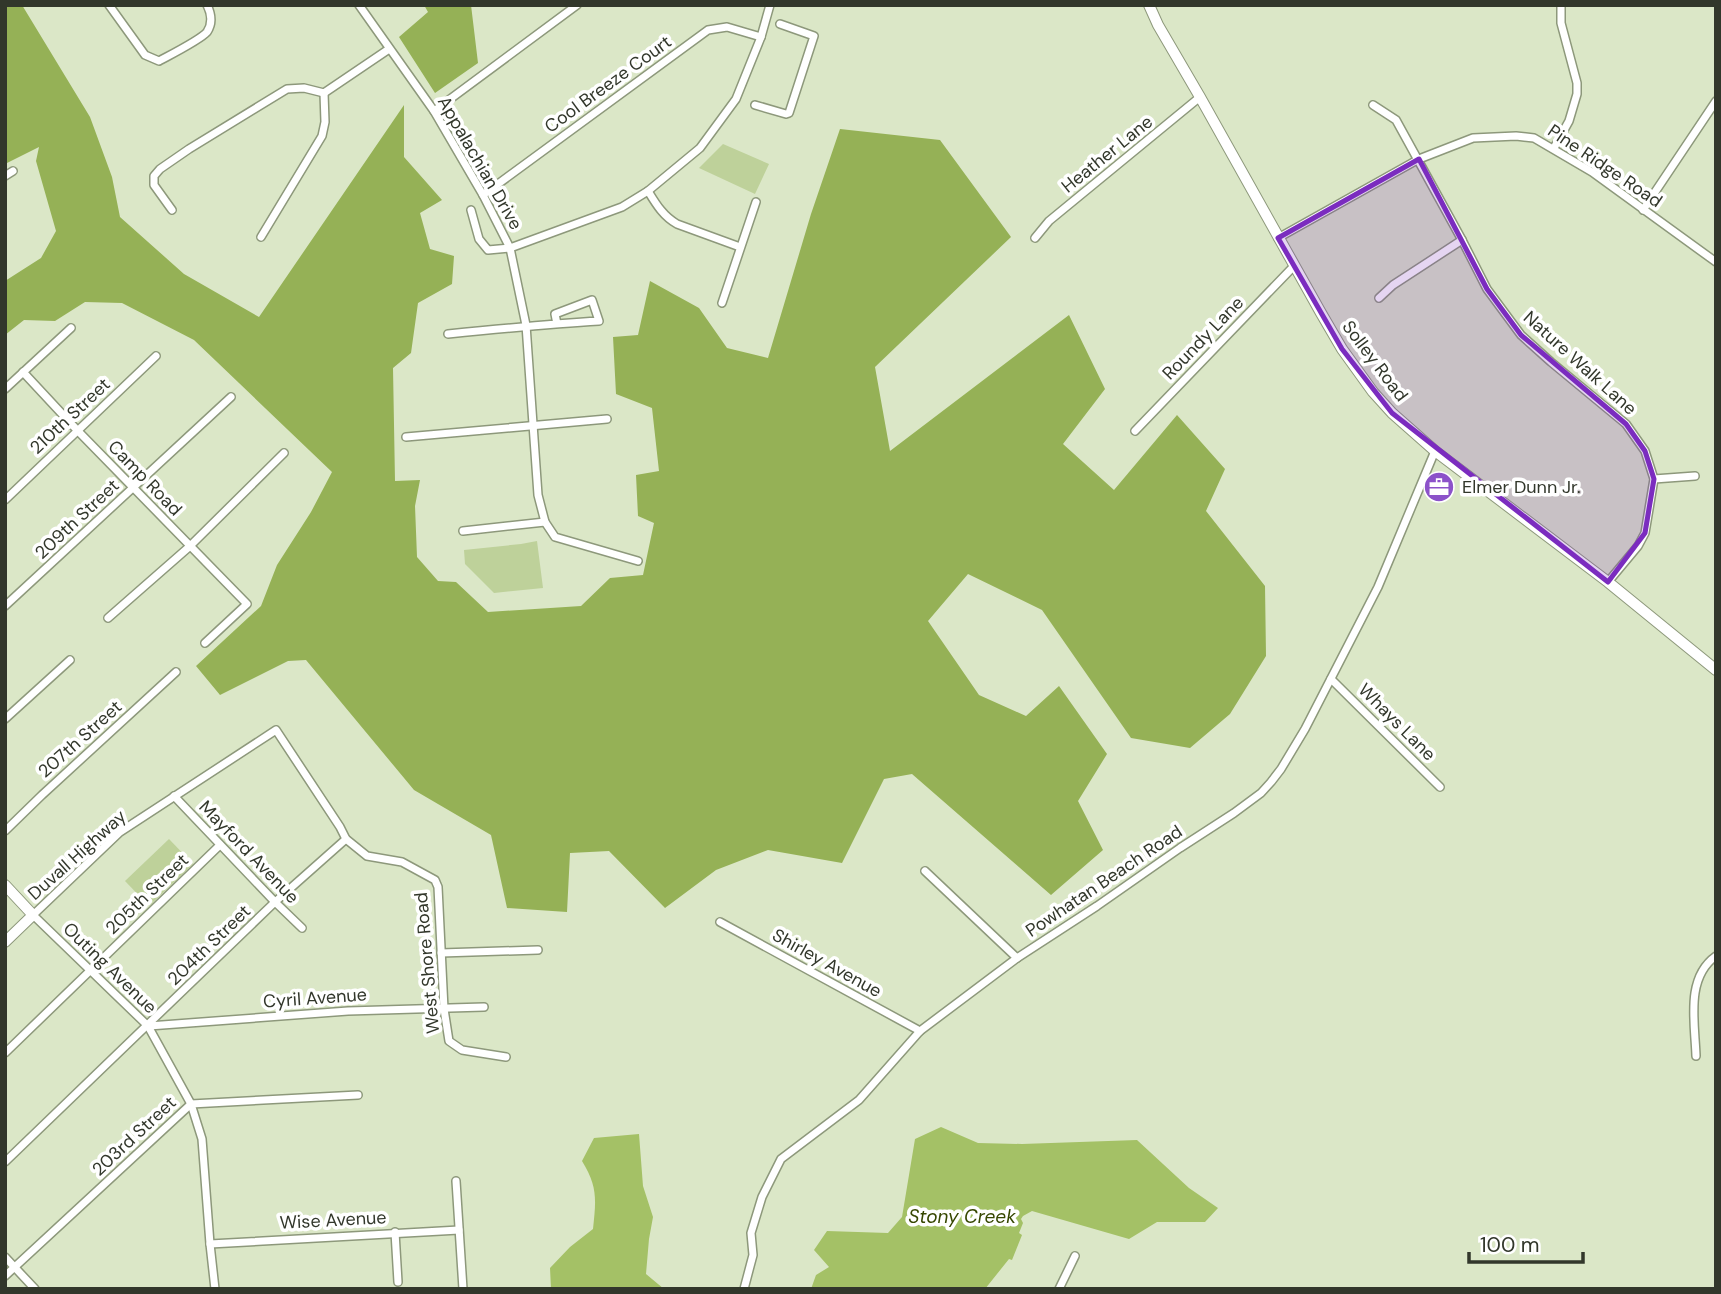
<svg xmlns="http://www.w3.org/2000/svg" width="1721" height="1294" font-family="'DM Sans',sans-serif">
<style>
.green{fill:#bed19a}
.forest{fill:#95b156}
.water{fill:#a4c166}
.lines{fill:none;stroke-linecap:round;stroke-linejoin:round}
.street-casing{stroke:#8d987b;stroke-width:10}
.secondary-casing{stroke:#8d987b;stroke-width:12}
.street{stroke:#fff;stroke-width:7}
.secondary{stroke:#fff;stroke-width:10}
.marked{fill:#7b2cbf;fill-opacity:0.2;stroke:#7b2cbf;stroke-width:5;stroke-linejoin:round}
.labels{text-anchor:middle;stroke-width:7;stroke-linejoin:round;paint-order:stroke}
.street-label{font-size:18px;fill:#32372b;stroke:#fff}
.poi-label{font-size:18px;fill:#32372b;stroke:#fff;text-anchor:start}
.water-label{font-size:19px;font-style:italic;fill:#364700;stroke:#fff}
</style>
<rect width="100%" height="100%" fill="#dbe7c7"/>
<!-- green -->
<g class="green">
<polygon points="723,144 769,164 755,194 699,168"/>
<polygon points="537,541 543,588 494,593 465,564 464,550 521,544"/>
<polygon points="169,839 193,864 149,906 125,881"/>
</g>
<!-- forest -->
<g class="forest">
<polygon points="5,5 22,5 90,117 112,177 120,217 184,274 259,317 404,105 404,157 442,200 420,213 430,249 454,256 452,284 418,303 411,353 393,368 395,481 420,480 415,506 417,557 438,581 456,582 488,612 581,606 610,578 643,575 654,523 638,516 636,475 659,471 652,408 616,394 613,337 638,335 650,281 699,308 727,348 768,358 811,214 840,129 940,140 1011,237 875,367 890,451 1069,315 1105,389 1063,444 1114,490 1177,415 1225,469 1206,511 1265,586 1266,656 1230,714 1190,748 1131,738 1042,610 968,574 928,621 979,695 1026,716 1059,686 1107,754 1078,801 1103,850 1051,895 912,774 884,779 842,863 768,850 716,870 665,908 609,851 570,853 567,912 507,908 491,835 414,790 306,660 288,661 220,695 196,666 261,606 277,565 311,512 332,472 194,340 122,303 85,302 55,321 24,320 5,335 5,281 41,258 56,231 36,161 39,147 5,164"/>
<polygon points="424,5 471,5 478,63 435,93 399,37 428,12"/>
</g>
<!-- water -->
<g class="water">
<polygon points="941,1127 978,1143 1022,1144 1137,1140 1189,1188 1218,1208 1205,1222 1157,1222 1129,1239 1032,1211 1023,1216 1021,1219 1023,1223 1019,1233 1022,1235 1012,1260 1009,1259 985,1289 811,1289 816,1275 829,1267 814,1250 827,1231 888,1233 902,1217 915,1139"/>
<path d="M639,1134L643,1186L653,1217L649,1239L646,1274L664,1289H551L550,1268L570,1247L593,1229C596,1200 598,1187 582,1161L594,1138Z"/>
</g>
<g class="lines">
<!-- street casing -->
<g class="street-casing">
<g id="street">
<path d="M109,5L145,55L159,61C170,55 200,40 207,32C213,23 211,13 207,5"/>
<polyline points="359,5 434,111 483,195 510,248 526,325 538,495 545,522 555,537 638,561"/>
<polyline points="755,105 786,114 789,113 814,36 780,24"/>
<polyline points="1373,105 1396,120 1462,240 1487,289 1521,335 1551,362 1626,424 1645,451 1654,479 1645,533 1638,546 1608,582"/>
<polyline points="434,111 577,5"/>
<polyline points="1554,148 1569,121 1577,94 1577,83 1561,23 1561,5"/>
<polyline points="5,176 13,171"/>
<path d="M648,191C656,204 663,216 677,224L740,247"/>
<polyline points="483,195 708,30 727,27 761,37"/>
<polyline points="172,210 154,185 154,176 160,169 189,149 287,89 304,88 324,93 389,49"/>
<polyline points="471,210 479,239 488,250 510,248 622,207 648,191 700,148 736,99 761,37 770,5"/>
<polyline points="1643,210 1716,101"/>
<polyline points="261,237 322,136 325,122 324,93"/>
<polyline points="1035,238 1049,221 1200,97"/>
<polyline points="1278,238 1419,159 1473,138 1516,136 1534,138 1592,172 1716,262"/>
<polyline points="1379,298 1393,285 1462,240"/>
<polyline points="722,303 756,202"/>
<path d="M448,334C498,329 548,324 599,321L592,300L555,314L557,324"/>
<polyline points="23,372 77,430 247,604 205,643"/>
<polyline points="5,389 71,328"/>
<polyline points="1135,431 1294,266"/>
<polyline points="406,437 607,419"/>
<polyline points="1654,479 1695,476"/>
<polyline points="5,500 156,356"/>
<polyline points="463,531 545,522"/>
<polyline points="5,606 231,397"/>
<polyline points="108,618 189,547 284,453"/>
<polyline points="1331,679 1440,787"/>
<polyline points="5,719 70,660"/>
<polyline points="174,796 275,902 302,928"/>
<polyline points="5,831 42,795 176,672"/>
<polyline points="925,871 1017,958"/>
<polyline points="720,922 920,1031"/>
<polyline points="441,953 538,950"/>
<polyline points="149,1026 348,1011 484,1007"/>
<polyline points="5,1053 220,845"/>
<path d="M1696,1056C1695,1023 1685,978 1716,956"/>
<polyline points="5,1162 275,902 346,839"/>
<polyline points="456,1181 463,1289"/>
<polyline points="395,1232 398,1282"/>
<polyline points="210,1244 459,1230"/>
<polyline points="5,1257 35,1289"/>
<polyline points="5,1276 191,1104 358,1095"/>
<polyline points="215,1289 210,1244 202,1139 191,1104 148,1026 33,915 120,832 276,730 340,827 346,839 367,856 402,862 435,880 438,887 444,1009 449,1041 462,1050 506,1057"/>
<polyline points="744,1289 753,1255 751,1233 762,1197 781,1159 859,1100 920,1031 1017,958 1097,906 1180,848 1234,813 1261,793 1271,782 1281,769 1305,729 1378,587 1435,451"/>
<polyline points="1059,1289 1075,1256"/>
</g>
</g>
<!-- secondary casing -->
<g class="secondary-casing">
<g id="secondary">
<polyline points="1149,5 1158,25 1200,97 1321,313 1342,349 1373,392 1392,413 1435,451 1608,582 1716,670"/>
<polyline points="5,885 33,915 5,942"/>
</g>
</g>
<!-- street -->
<use href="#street" class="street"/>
<!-- secondary -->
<use href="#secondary" class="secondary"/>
</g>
<!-- marked area -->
<path class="marked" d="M1419,159L1487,289L1521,335L1626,424L1645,451L1654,479L1645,533L1608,582L1392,413L1342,349L1278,238Z"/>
<!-- icons -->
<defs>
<g id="office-disc" transform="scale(1.575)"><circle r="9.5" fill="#8c52c9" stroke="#fff"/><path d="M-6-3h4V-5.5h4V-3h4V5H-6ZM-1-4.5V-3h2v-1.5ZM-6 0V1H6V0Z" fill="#fff"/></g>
</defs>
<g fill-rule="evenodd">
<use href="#office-disc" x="1439" y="487"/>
</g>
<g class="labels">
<!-- street labels -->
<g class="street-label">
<text transform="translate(608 84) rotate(-36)" y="6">Cool Breeze Court</text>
<text transform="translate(1107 154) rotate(-39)" y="6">Heather Lane</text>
<text transform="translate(480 163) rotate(60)" y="6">Appalachian Drive</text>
<text transform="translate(1605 166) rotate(34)" y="6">Pine Ridge Road</text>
<text transform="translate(1203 338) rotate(-46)" y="6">Roundy Lane</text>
<text transform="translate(1375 361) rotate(53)" y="6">Solley Road</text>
<text transform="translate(1580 363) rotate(42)" y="6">Nature Walk Lane</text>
<text transform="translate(70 416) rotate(-43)" y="6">210th Street</text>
<text transform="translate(145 478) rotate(46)" y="6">Camp Road</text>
<text transform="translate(77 519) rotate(-43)" y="6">209th Street</text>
<text transform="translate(1397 722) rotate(45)" y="6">Whays Lane</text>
<text transform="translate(80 739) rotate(-42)" y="6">207th Street</text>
<text transform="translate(249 852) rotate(46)" y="6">Mayford Avenue</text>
<text transform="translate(77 855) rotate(-42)" y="6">Duvall Highway</text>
<text transform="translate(1104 881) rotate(-34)" y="6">Powhatan Beach Road</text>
<text transform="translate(147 894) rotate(-44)" y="6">205th Street</text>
<text transform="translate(209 945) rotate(-44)" y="6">204th Street</text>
<text transform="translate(427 963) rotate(-95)" y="6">West Shore Road</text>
<text transform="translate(827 963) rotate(29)" y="6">Shirley Avenue</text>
<text transform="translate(110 968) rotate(44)" y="6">Outing Avenue</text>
<text transform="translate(315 998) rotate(-4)" y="6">Cyril Avenue</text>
<text transform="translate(134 1136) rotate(-43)" y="6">203rd Street</text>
<text transform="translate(333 1220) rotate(-3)" y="6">Wise Avenue</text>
</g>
<!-- poi labels -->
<g class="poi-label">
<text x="1462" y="493">Elmer Dunn Jr.</text>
</g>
<!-- water labels -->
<g class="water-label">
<text x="962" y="1223">Stony Creek</text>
</g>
</g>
<!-- border -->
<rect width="1721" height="1294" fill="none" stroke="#32372b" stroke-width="14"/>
<!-- scale -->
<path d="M1469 1252v10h114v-10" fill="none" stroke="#32372b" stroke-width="3.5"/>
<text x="1480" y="1252" font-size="21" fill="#32372b" stroke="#ffffff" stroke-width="5" paint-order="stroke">100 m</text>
</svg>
